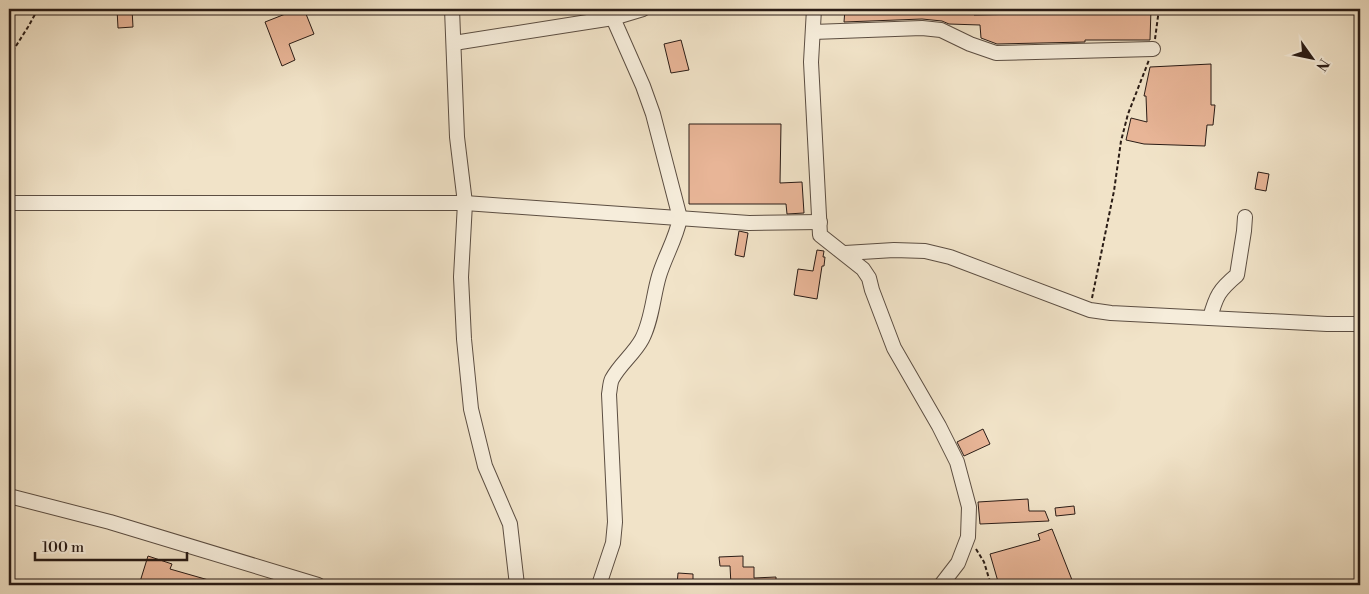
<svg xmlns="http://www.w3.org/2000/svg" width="1369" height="594" font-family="'Libre Bodoni',serif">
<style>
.building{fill:#e8b597;stroke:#2a1c16}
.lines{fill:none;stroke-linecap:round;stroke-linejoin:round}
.minor-casing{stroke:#5c4e42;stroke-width:16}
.path{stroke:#2a1c16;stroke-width:2;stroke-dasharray:4 2.5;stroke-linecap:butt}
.minor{stroke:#f6eddb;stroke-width:14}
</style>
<rect width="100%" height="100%" fill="#f1e3c8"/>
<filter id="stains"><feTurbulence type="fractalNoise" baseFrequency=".004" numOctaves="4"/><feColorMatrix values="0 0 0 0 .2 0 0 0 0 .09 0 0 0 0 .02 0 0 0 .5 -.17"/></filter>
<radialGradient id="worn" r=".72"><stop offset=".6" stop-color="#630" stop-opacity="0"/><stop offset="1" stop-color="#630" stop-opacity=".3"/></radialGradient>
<!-- building -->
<g class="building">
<polygon points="117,9 132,9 133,27 118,28"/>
<polygon points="298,9 304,9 314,34 289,44 295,60 282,66 265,22"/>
<polygon points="845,9 975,9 974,15 1074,13 1074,9 1151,9 1150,40 1085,40 1085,42 997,44 981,38 980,25 949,24 942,21 922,19 844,22"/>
<polygon points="681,40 689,70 671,73 664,44"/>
<polygon points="1211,64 1211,105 1215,105 1213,125 1207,125 1205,146 1144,144 1126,140 1131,118 1147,122 1146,96 1144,96 1150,67"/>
<polygon points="689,124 781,124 780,183 802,182 804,213 787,214 786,204 689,204"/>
<polygon points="1258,172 1269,174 1266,191 1255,189"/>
<polygon points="739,231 748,233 744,257 735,255"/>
<polygon points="817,250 824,251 823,257 825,257 824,266 822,266 817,299 794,295 798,269 813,271"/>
<polygon points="983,429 990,444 964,456 957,442"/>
<polygon points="1028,499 1029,511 1045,511 1049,521 980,524 978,502"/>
<polygon points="1074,506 1075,514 1056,516 1055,508"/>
<polygon points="1052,529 1074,585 999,585 990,554 1040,540 1038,534"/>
<polygon points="148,556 172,564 170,569 219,583 219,585 139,585"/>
<polygon points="743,556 743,567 754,567 754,578 776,577 776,585 731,585 730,566 720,566 719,557"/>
<polygon points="678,573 693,574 693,585 677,585"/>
</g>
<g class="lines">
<!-- minor casing -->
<g class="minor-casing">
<g id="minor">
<polyline points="452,9 457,137 465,203 461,277 464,339 471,409 485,466 510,524 517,585"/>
<polyline points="814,9 811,62 820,235 863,269 869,278 872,290 894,348 939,426 957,462 969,507 968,537 958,563 941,585"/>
<polyline points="813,32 922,28 941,30 970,44 996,53 1153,49"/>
<polyline points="454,43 613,18 643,9"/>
<polyline points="9,203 465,203 749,223 820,222"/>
<polyline points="845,253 894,250 925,251 950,257 1090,310 1111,313 1327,324 1360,324"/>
<path d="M1210,318C1216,296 1219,290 1237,275L1244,231L1245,217"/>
<polyline points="9,496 110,522 318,585"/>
<path d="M599,585L613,543L615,522L609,394C610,389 610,383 612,379C620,364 634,354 642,339C652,320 653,296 659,276C665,256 676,239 680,218L653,114L643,86L613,18V9"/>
</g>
</g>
<!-- path -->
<g class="path">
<polyline points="1155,39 1159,9"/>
<polyline points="9,57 28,27 38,9"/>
<polyline points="1092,298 1114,191 1121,141 1128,114 1149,60"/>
<polyline points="976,549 984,562 991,585"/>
</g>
<!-- minor -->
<use href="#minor" class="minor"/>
</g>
<!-- margin -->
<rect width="1369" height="594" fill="none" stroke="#f1e3c8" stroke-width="30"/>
<rect x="10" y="10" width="1349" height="574" fill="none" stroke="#2a1c16" stroke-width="2.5"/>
<rect x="15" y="15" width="1339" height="564" fill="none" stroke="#2a1c16"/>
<!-- north arrow -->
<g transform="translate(1312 58) rotate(123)" stroke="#f6eddb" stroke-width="4" paint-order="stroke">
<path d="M0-4L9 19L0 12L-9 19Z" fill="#2a1c16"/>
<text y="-8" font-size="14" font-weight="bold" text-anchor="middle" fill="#2a1c16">N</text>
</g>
<!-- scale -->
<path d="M35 552v8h152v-8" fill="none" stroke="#2a1c16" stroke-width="2.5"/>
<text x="42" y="552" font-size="15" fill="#2a1c16" stroke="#f6eddb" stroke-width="4" paint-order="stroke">100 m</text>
<rect width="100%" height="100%" filter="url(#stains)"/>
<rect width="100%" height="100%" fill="url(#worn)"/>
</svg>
